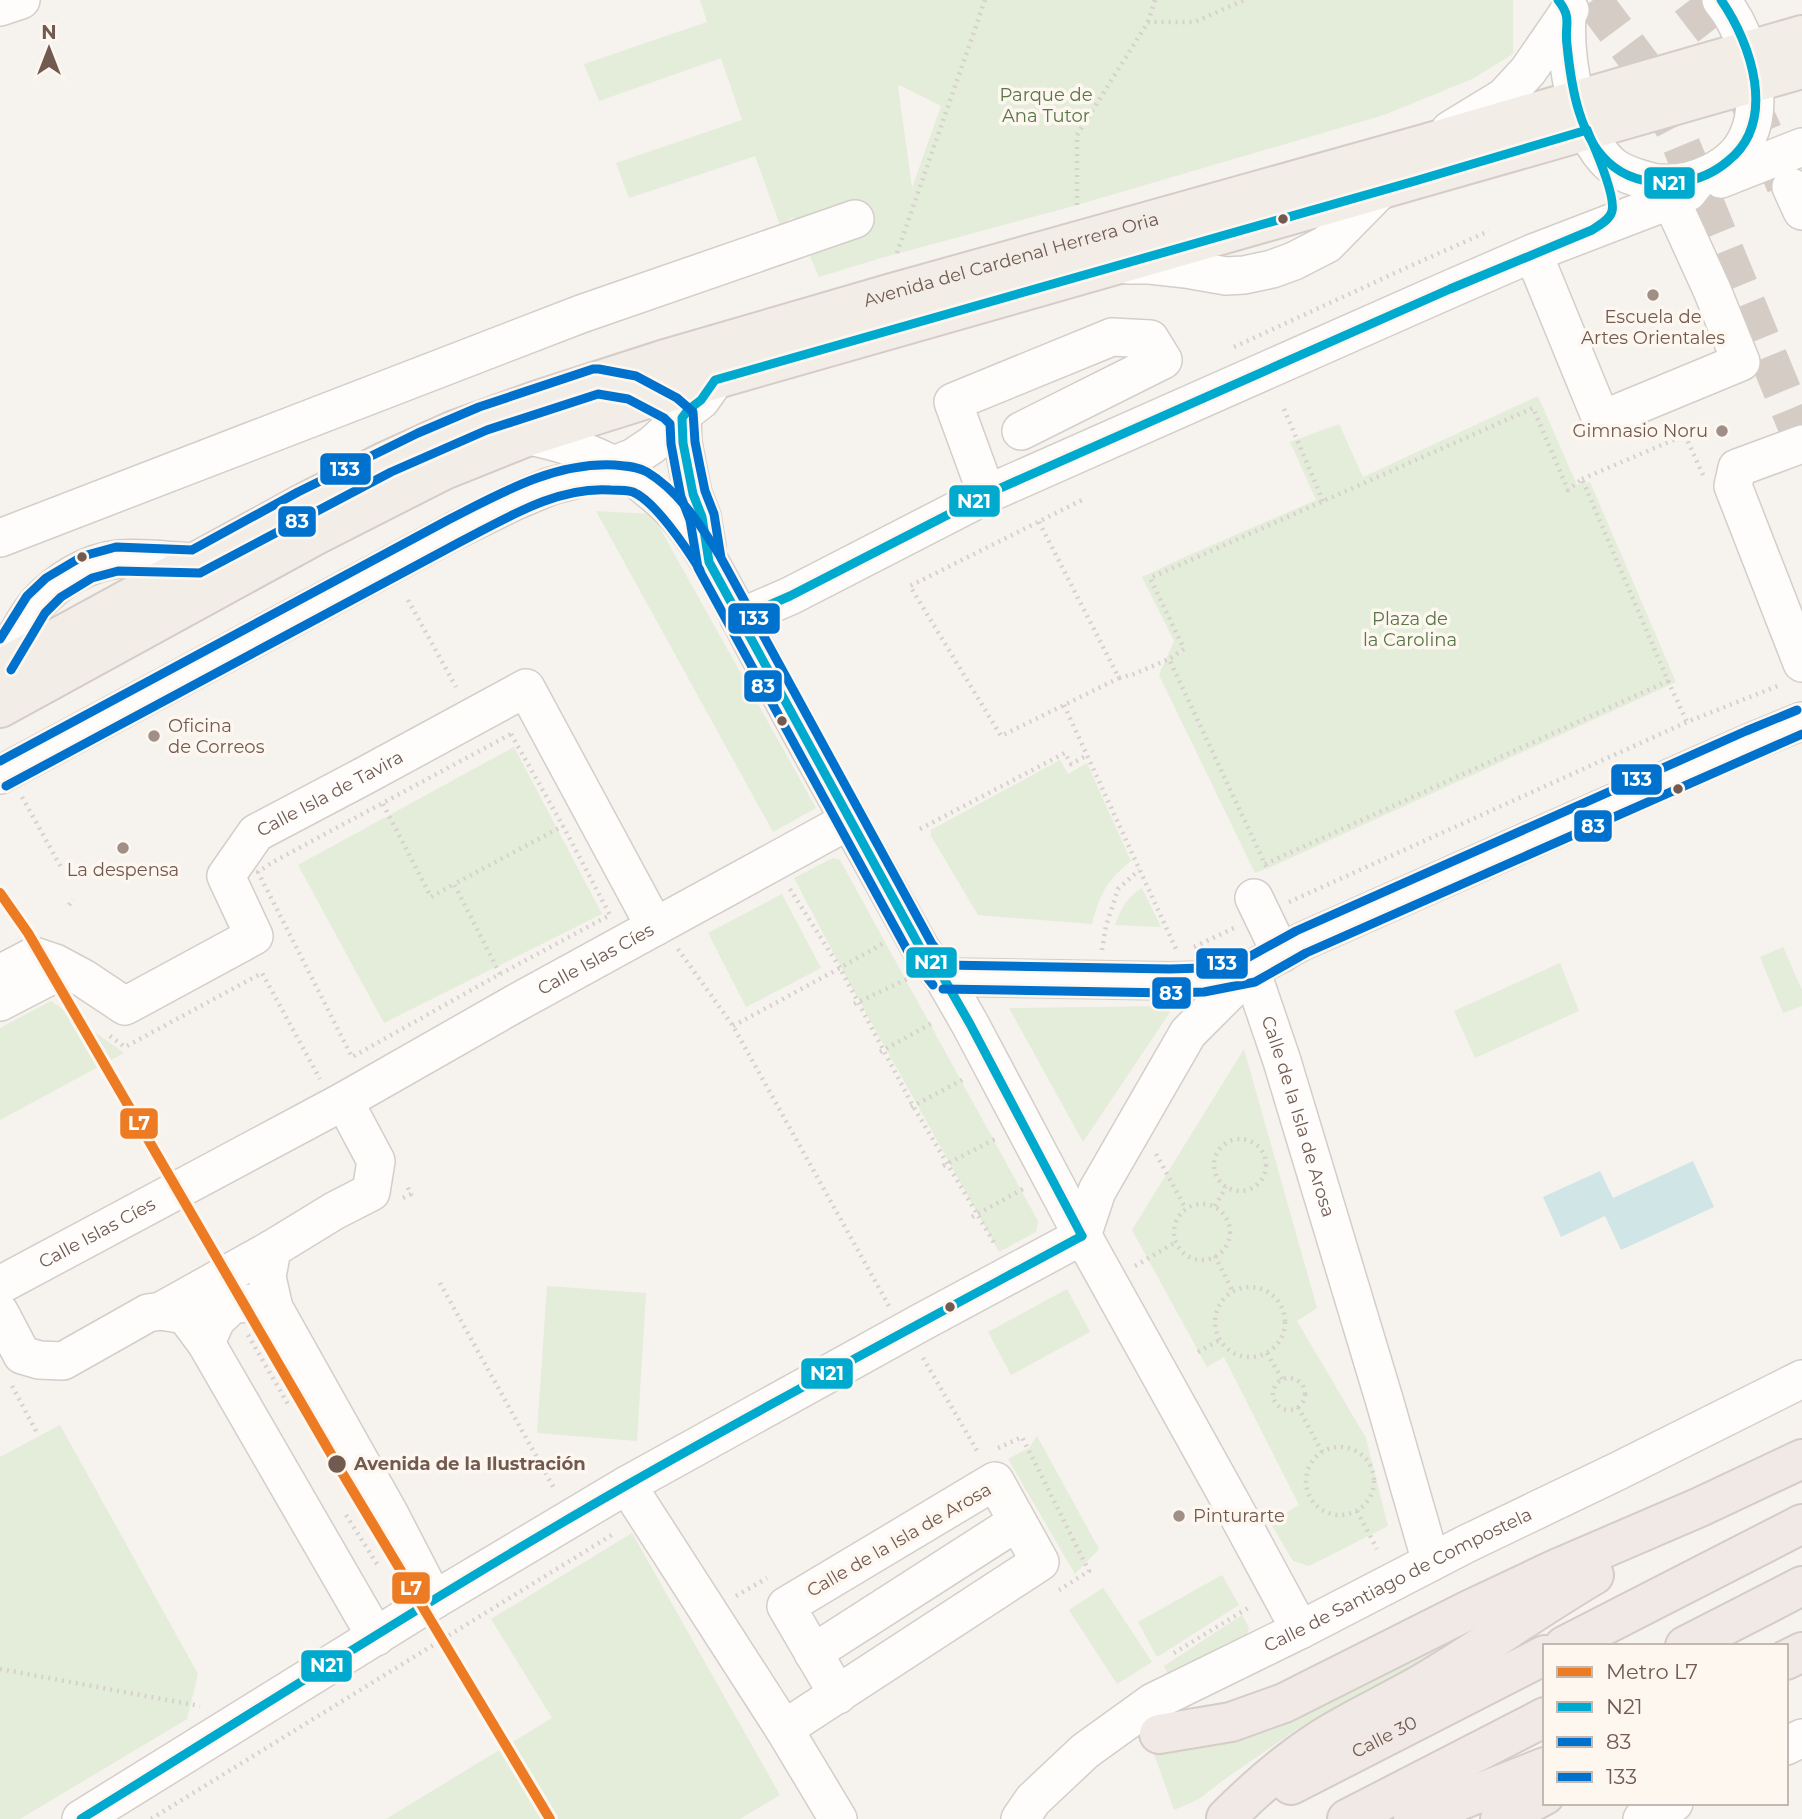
<svg xmlns="http://www.w3.org/2000/svg" width="1802" height="1819" font-family="Montserrat,sans-serif">
<style>
.green{fill:#e4ecda;fill-rule:evenodd}
.water{fill:#d0e5e6}
.lines{fill:none;stroke-linecap:round;stroke-linejoin:round}
.highway-tunnel{stroke:#d5ccc6;stroke-width:38;stroke-dasharray:38 19;stroke-linecap:butt}
.minor-casing{stroke:#d4cec9;stroke-width:40}
.major-casing{stroke:#d5ccc8;stroke-width:42}
.highway-casing{stroke:#d5ccc8;stroke-width:42}
.path{stroke:#d7d1cd;stroke-width:4.5;stroke-dasharray:2 5;stroke-linecap:butt}
.minor{stroke:#fefdfc;stroke-width:37}
.major{stroke:#f2ede7;stroke-width:38}
.highway{stroke:#f0e9e6;stroke-width:38}
.bus-1-casing{stroke:#fdf7f0;stroke-width:14}
.bus-2-casing{stroke:#fdf7f0;stroke-width:14}
.bus-3-casing{stroke:#fdf7f0;stroke-width:14}
.bus-1{stroke:#00a9ce;stroke-width:9}
.bus-2{stroke:#0072ce;stroke-width:9}
.bus-3{stroke:#0072ce;stroke-width:9}
.metro-1-casing{stroke:#fdf7f0;stroke-width:16}
.metro-1{stroke:#ed7b24;stroke-width:10}
.bus-dot{fill:#725a50;stroke:#fdf7f0;stroke-width:2.5}
.poi-dot{fill:#a08f87;stroke:#fdf7f0;stroke-width:2.5}
.labels{text-anchor:middle;stroke-width:7;stroke-linejoin:round;paint-order:stroke}
.park-label{font-size:18px;fill:#587749;stroke:#fdf7f0}
.street-label{font-size:18px;fill:#725a50;stroke:#fdf7f0}
.poi-label{font-size:18px;fill:#725a50;stroke:#fdf7f0}
.stop-label{font-size:18px;font-weight:bold;fill:#725a50;stroke:#fdf7f0;text-anchor:start}
.line-badge{stroke:#fdf7f0;stroke-width:2.5}
.badge-label{font-size:19px;text-anchor:middle;font-weight:bold;fill:#fff}
</style>
<rect width="100%" height="100%" fill="#f6f2ee"/>
<!-- green -->
<g class="green">
<path d="M700,0H1513V54L1472,79L1384,115L1077,205L881,258L819,277L793,217L780,225L755,156L629,198L616,163L742,120L721,58L599,101L584,64L707,22ZM899,85L941,106L912,188L898,86Z"/>
<polygon points="1538,396 1577,485 1590,482 1676,682 1271,867 1255,873 1159,675 1174,641 1142,577 1187,556 1316,500 1290,442 1339,424 1363,477"/>
<polygon points="596,511 652,514 816,808 773,832"/>
<polygon points="514,747 602,914 384,1023 298,865"/>
<path d="M1060,760L1068,774L1087,763L1131,861C1106,881 1100,894 1092,924L978,915L931,836V830Z"/>
<polygon points="833,858 840,860 1038,1221 1036,1232 999,1252 845,975 794,878"/>
<path d="M1142,888L1161,927L1115,925C1121,908 1127,897 1142,888Z"/>
<polygon points="782,894 821,968 746,1007 708,933"/>
<polygon points="1783,947 1802,990 1802,1006 1783,1013 1760,957"/>
<polygon points="1560,963 1579,1011 1475,1058 1454,1011"/>
<polygon points="51,1001 124,1053 0,1120 0,1028"/>
<polygon points="1174,1006 1083,1142 1009,1008"/>
<polygon points="1244,1049 1317,1308 1297,1321 1366,1438 1388,1526 1309,1566 1293,1561 1270,1522 1299,1505 1224,1357 1207,1367 1132,1230"/>
<polygon points="547,1286 646,1293 637,1441 537,1433"/>
<polygon points="1067,1289 1090,1332 1011,1375 988,1332"/>
<polygon points="60,1425 198,1674 187,1719 20,1819 0,1819 0,1457"/>
<polygon points="1037,1436 1099,1549 1075,1574 1008,1459 1029,1448"/>
<polygon points="632,1533 780,1795 740,1819 386,1819 552,1718 491,1619"/>
<polygon points="1222,1575 1239,1605 1157,1657 1138,1622"/>
<polygon points="1103,1588 1152,1662 1117,1684 1069,1610"/>
<polygon points="1530,1591 1463,1638 1299,1728 1222,1781 1199,1799 1174,1810 1152,1748"/>
<polygon points="1242,1615 1249,1628 1247,1634 1168,1674 1164,1666"/>
</g>
<!-- water -->
<polygon class="water" points="1693,1161 1714,1207 1621,1250 1605,1216 1561,1237 1543,1197 1600,1171 1613,1198"/>
<g class="lines">
<!-- highway-tunnel -->
<g class="highway-tunnel">
<polyline points="1593,0 1641,64 1675,130 1802,439"/>
<polyline points="1690,0 1717,35 1761,127 1787,189"/>
</g>
<!-- minor casing -->
<g class="minor-casing">
<g id="minor">
<polyline points="0,7 21,0"/>
<path d="M1567,14C1564,59 1576,132 1610,164C1618,171 1628,175 1638,178C1645,180 1652,183 1659,183C1692,186 1735,168 1748,136C1757,116 1756,93 1752,73C1747,45 1739,22 1721,0"/>
<polyline points="1450,130 1504,97 1528,71 1570,10"/>
<polyline points="1717,176 1721,179 1802,147"/>
<polyline points="1791,187 1802,211"/>
<polyline points="1533,253 1601,419 1608,417 1741,362 1712,290 1671,200"/>
<polyline points="1127,265 1150,265 1186,269 1226,276 1244,275 1272,269 1294,261 1327,244 1379,191"/>
<polyline points="682,418 683,443 688,469 693,494 702,517 707,547"/>
<path d="M529,436C587,448 626,466 669,507C709,547 737,616 765,666C816,762 869,856 922,951L943,977L970,1024L1075,1222L1233,1506L1300,1630"/>
<polyline points="1802,444 1737,468 1733,486 1802,663"/>
<polyline points="987,495 953,402 1112,337 1150,339 1163,360 1021,431"/>
<polyline points="0,538 581,314 855,219"/>
<polyline points="739,618 790,596 996,490 1450,289 1533,253 1671,200 1688,192 1699,178"/>
<path d="M0,664C12,645 22,623 36,605C57,581 88,562 119,559C144,557 170,561 195,562"/>
<polyline points="0,775 454,531 515,501 551,486 582,478 634,457 652,445 682,418 688,410 701,400 715,380"/>
<polyline points="1254,898 1281,954"/>
<path id="s1" d="M1251,970L1282,1061L1384,1399L1431,1562"/>
<path id="s2" d="M0,974L34,956L55,963L83,978L125,1006L254,936L226,876L256,833L364,776L526,688L655,927"/>
<polyline points="943,977 1170,981 1203,980 1251,970"/>
<polyline points="0,1002 52,975"/>
<path id="s3" d="M0,1285L344,1101L516,1003L850,820"/>
<polyline points="274,1308 267,1277 272,1249 334,1211 371,1192 376,1161 344,1101"/>
<polyline points="161,1311 272,1249"/>
<polyline points="0,1313 22,1355 39,1360 63,1361 148,1313 161,1311 185,1315 206,1343"/>
<polyline points="627,1485 784,1729 838,1819"/>
<polyline points="376,1637 206,1343 216,1320 233,1304 258,1303 274,1308 389,1513 434,1600"/>
<polyline points="813,1653 1017,1522"/>
<polyline points="784,1729 1040,1562 995,1481 786,1606 838,1695"/>
<polyline points="1786,1746 1802,1738"/>
<polyline points="81,1819 434,1600 627,1485 920,1323 1082,1236 1097,1191 1188,1033 1251,970 1301,942 1751,742 1802,721"/>
<path id="s4" d="M1020,1819L1033,1800L1085,1751L1153,1702L1300,1630L1466,1544L1618,1471L1802,1379"/>
<polyline points="1642,1819 1674,1803"/>
</g>
</g>
<!-- major casing -->
<g class="major-casing">
<g id="major">
<path id="s5" d="M0,669L304,503L386,461L452,431L538,400L662,360L892,293L1424,144L1802,35"/>
<polyline points="0,708 316,535 444,470 529,436 650,398 1802,69"/>
</g>
</g>
<!-- highway casing -->
<g class="highway-casing">
<g id="highway">
<polyline points="1564,1646 1802,1524"/>
<polyline points="1685,1646 1802,1586"/>
<polyline points="1786,1660 1802,1652"/>
<polyline points="1159,1734 1231,1722 1284,1703 1469,1610 1556,1569 1700,1507 1802,1459"/>
<path id="s6" d="M1291,1785L1545,1655"/>
<path d="M1226,1818C1260,1784 1297,1752 1338,1729C1366,1713 1395,1699 1423,1683C1481,1649 1536,1609 1594,1575"/>
<polyline points="1347,1819 1545,1717"/>
<polyline points="1413,1819 1545,1767"/>
<polyline points="1500,1819 1545,1795"/>
</g>
</g>
<!-- path -->
<g class="path">
<polyline points="1148,22 1155,0"/>
<polyline points="1077,205 1077,135 1148,22 1195,22 1244,0"/>
<polyline points="897,253 985,0"/>
<polyline points="1234,347 1408,267 1489,231"/>
<polyline points="1284,409 1323,501"/>
<polyline points="1582,479 1685,435 1703,475"/>
<polyline points="1039,522 1119,678 1001,736 910,586 1086,498"/>
<polyline points="408,600 456,687"/>
<polyline points="1119,678 1134,674 1169,659"/>
<polyline points="1668,681 1687,722"/>
<polyline points="1064,705 1176,949"/>
<polygon points="511,734 563,826 610,915 500,974 352,1057 258,872 273,862"/>
<polyline points="22,797 61,867"/>
<polyline points="383,804 431,897 454,884"/>
<polyline points="920,829 1065,753 1071,764 1086,756"/>
<polyline points="1265,864 1668,681 1582,479 1568,490 1533,408 1150,578 1184,649 1169,659 1265,864 1267,868"/>
<polyline points="790,889 840,968 882,944"/>
<polyline points="1289,902 1687,722 1780,685"/>
<polyline points="69,905 73,899"/>
<polyline points="1194,947 1234,928"/>
<polyline points="678,949 733,1026 889,1306"/>
<polyline points="1102,950 1106,926 1118,889 1139,870"/>
<polyline points="500,974 454,884 563,826"/>
<polyline points="854,1004 907,979"/>
<polyline points="733,1026 840,968 913,1106 996,1246"/>
<polyline points="110,1036 125,1047 262,973 320,1079"/>
<polyline points="880,1052 934,1022"/>
<polyline points="911,1107 964,1079"/>
<circle cx="1240" cy="1165" r="26"/>
<polyline points="1156,1154 1186,1209"/>
<polyline points="943,1166 995,1139"/>
<polyline points="403,1198 411,1194 406,1184"/>
<circle cx="1202" cy="1232" r="28"/>
<polyline points="1215,1206 1226,1187"/>
<polyline points="972,1217 1023,1189"/>
<polyline points="1215,1256 1233,1292"/>
<polyline points="1135,1266 1176,1242"/>
<polyline points="440,1283 555,1490"/>
<circle cx="1250" cy="1322" r="35"/>
<polyline points="248,1335 289,1406"/>
<polyline points="1198,1352 1220,1340"/>
<polyline points="1267,1353 1282,1379"/>
<polyline points="923,1358 979,1454"/>
<circle cx="1289" cy="1394" r="16"/>
<polyline points="12,1386 36,1431"/>
<polyline points="1298,1407 1322,1452"/>
<circle cx="1340" cy="1481" r="34"/>
<polyline points="998,1448 1022,1437 1089,1571 1059,1590"/>
<polyline points="1357,1511 1377,1549"/>
<polyline points="346,1515 377,1564"/>
<polyline points="736,1596 767,1578"/>
<polyline points="1174,1653 1248,1608"/>
<polyline points="0,1669 200,1706"/>
<polyline points="151,1819 615,1533"/>
</g>
<!-- minor -->
<use href="#minor" class="minor"/>
<!-- major -->
<use href="#major" class="major"/>
<!-- highway -->
<use href="#highway" class="highway"/>
<!-- bus-1 casing -->
<g class="bus-1-casing">
<g id="bus-1">
<path d="M1558,0C1573,19 1564,24 1567,45C1571,85 1579,141 1614,167C1632,181 1658,185 1680,182C1698,180 1715,172 1728,161C1778,121 1751,43 1721,0"/>
<path d="M739,618L790,596L996,490L1450,289L1592,230C1599,225 1610,220 1612,211C1616,195 1594,146 1587,130"/>
<polyline points="1082,1236 970,1024 943,977 922,951 709,562 702,517 693,494 683,443 682,418 688,410 701,400 715,380 1415,181 1587,130"/>
<path d="M81,1819C262,1707 442,1591 627,1485C777,1399 930,1318 1082,1236"/>
</g>
</g>
<!-- bus-2 casing -->
<g class="bus-2-casing">
<g id="bus-2">
<polyline points="11,670 45,613 61,597 92,578 118,571 200,573 391,472 487,430 598,394 628,399 664,418 670,424 671,444 676,471 681,497 690,520 698,568 911,957 933,985"/>
<path d="M6,786L460,542C507,518 557,486 611,490C618,490 627,490 633,492C655,501 687,549 700,570"/>
<polyline points="943,989 1170,993 1204,992 1255,982 1306,953 1802,734"/>
</g>
</g>
<!-- bus-3 casing -->
<g class="bus-3-casing">
<g id="bus-3">
<polyline points="0,639 27,596 46,578 83,556 116,547 192,550 298,492 418,433 479,407 593,369 599,369 636,376 677,398 693,412 695,442 700,467 705,491 714,514 721,558 932,944 953,969"/>
<path d="M0,761L448,520C501,493 554,462 615,465C625,466 637,466 647,472C679,491 701,526 720,556"/>
<polyline points="943,965 1170,969 1202,968 1247,958 1296,931 1746,731 1797,710"/>
</g>
</g>
<!-- bus-1 -->
<use href="#bus-1" class="bus-1"/>
<!-- bus-2 -->
<use href="#bus-2" class="bus-2"/>
<!-- bus-3 -->
<use href="#bus-3" class="bus-3"/>
<!-- metro-1 casing -->
<g class="metro-1-casing">
<polyline id="metro-1" points="0,893 28,933 338,1466 550,1819"/>
</g>
<!-- metro-1 -->
<use href="#metro-1" class="metro-1"/>
</g>
<!-- markers -->
<g class="bus-dot">
<circle cx="1283" cy="219" r="6"/>
<circle cx="82" cy="557" r="6"/>
<circle cx="782" cy="721" r="6"/>
<circle cx="1678" cy="789" r="6"/>
<circle cx="950" cy="1307" r="6"/>
<circle cx="337" cy="1464" r="10"/>
</g>
<g class="poi-dot">
<circle cx="1653" cy="295" r="7"/>
<circle cx="1722" cy="431" r="7"/>
<circle cx="154" cy="736" r="7"/>
<circle cx="123" cy="848" r="7"/>
<circle cx="1179" cy="1516" r="7"/>
</g>
<g class="labels">
<!-- park labels -->
<g class="park-label">
<text x="1046" y="101">Parque de<tspan x="1046" dy="21">Ana Tutor</tspan></text>
<text x="1410" y="625">Plaza de<tspan x="1410" dy="21">la Carolina</tspan></text>
</g>
<!-- street labels -->
<g class="street-label">
<text dy="6" stroke="none"><textPath href="#s5" startOffset="1096">Avenida del Cardenal Herrera Oria</textPath></text>
<text dy="6" stroke="none"><textPath href="#s2" startOffset="492">Calle Isla de Tavira</textPath></text>
<text dy="6" stroke="none"><textPath href="#s3" startOffset="679">Calle Islas Cíes</textPath></text>
<text dy="6" stroke="none"><textPath href="#s1" startOffset="154">Calle de la Isla de Arosa</textPath></text>
<text dy="6" stroke="none"><textPath href="#s3" startOffset="110">Calle Islas Cíes</textPath></text>
<text transform="translate(899 1540) rotate(-30)" y="6">Calle de la Isla de Arosa</text>
<text dy="6" stroke="none"><textPath href="#s4" startOffset="452">Calle de Santiago de Compostela</textPath></text>
<text dy="6" stroke="none"><textPath href="#s6" startOffset="105">Calle 30</textPath></text>
</g>
<!-- poi labels -->
<g class="poi-label">
<text x="1653" y="323">Escuela de<tspan x="1653" dy="21">Artes Orientales</tspan></text>
<text x="1708" y="437" text-anchor="end">Gimnasio Noru</text>
<text x="168" y="732" text-anchor="start">Oficina<tspan x="168" dy="21">de Correos</tspan></text>
<text x="123" y="876">La despensa</text>
<text x="1193" y="1522" text-anchor="start">Pinturarte</text>
</g>
<!-- stop labels -->
<g class="stop-label">
<text x="354" y="1470">Avenida de la Ilustración</text>
</g>
</g>
<g class="line-badge">
<rect x="1643" y="166" width="53" height="34" rx="7" fill="#00a9ce"/>
<rect x="319" y="452" width="53" height="34" rx="7" fill="#0072ce"/>
<rect x="948" y="484" width="53" height="34" rx="7" fill="#00a9ce"/>
<rect x="277" y="505" width="40" height="33" rx="7" fill="#0072ce"/>
<rect x="727" y="602" width="54" height="33" rx="7" fill="#0072ce"/>
<rect x="743" y="669" width="40" height="34" rx="7" fill="#0072ce"/>
<rect x="1610" y="763" width="53" height="33" rx="7" fill="#0072ce"/>
<rect x="1573" y="809" width="40" height="34" rx="7" fill="#0072ce"/>
<rect x="905" y="946" width="53" height="33" rx="7" fill="#00a9ce"/>
<rect x="1195" y="947" width="54" height="33" rx="7" fill="#0072ce"/>
<rect x="1151" y="976" width="41" height="34" rx="7" fill="#0072ce"/>
<rect x="119" y="1107" width="40" height="33" rx="7" fill="#ed7b24"/>
<rect x="800" y="1357" width="54" height="33" rx="7" fill="#00a9ce"/>
<rect x="391" y="1571" width="40" height="34" rx="7" fill="#ed7b24"/>
<rect x="300" y="1649" width="53" height="34" rx="7" fill="#00a9ce"/>
</g>
<g class="badge-label">
<text x="1669" y="190">N21</text>
<text x="345" y="476">133</text>
<text x="974" y="508">N21</text>
<text x="297" y="528">83</text>
<text x="754" y="625">133</text>
<text x="763" y="693">83</text>
<text x="1637" y="786">133</text>
<text x="1593" y="833">83</text>
<text x="931" y="969">N21</text>
<text x="1222" y="970">133</text>
<text x="1171" y="1000">83</text>
<text x="139" y="1130">L7</text>
<text x="827" y="1380">N21</text>
<text x="411" y="1595">L7</text>
<text x="327" y="1672">N21</text>
</g>
<!-- legend -->
<rect x="1543" y="1644" width="245" height="161" fill="#fdf7f0" stroke="#c5b8b0" stroke-width="2"/>
<rect x="1557" y="1667" width="35" height="10" fill="#ed7b24" stroke="#c5b8b0" stroke-width="2"/>
<text x="1606" y="1679" font-size="21" fill="#725a50">Metro L7</text>
<rect x="1557" y="1702" width="35" height="10" fill="#00a9ce" stroke="#c5b8b0" stroke-width="2"/>
<text x="1606" y="1714" font-size="21" fill="#725a50">N21</text>
<rect x="1557" y="1737" width="35" height="10" fill="#0072ce" stroke="#c5b8b0" stroke-width="2"/>
<text x="1606" y="1749" font-size="21" fill="#725a50">83</text>
<rect x="1557" y="1772" width="35" height="10" fill="#0072ce" stroke="#c5b8b0" stroke-width="2"/>
<text x="1606" y="1784" font-size="21" fill="#725a50">133</text>
<!-- north arrow -->
<g transform="translate(49 49)" stroke="#fdf7f0" stroke-width="5" paint-order="stroke">
<path d="M0-5L12 26L0 18L-12 26Z" fill="#725a50"/>
<text y="-10" font-size="19" font-weight="bold" text-anchor="middle" fill="#725a50">N</text>
</g>
</svg>
